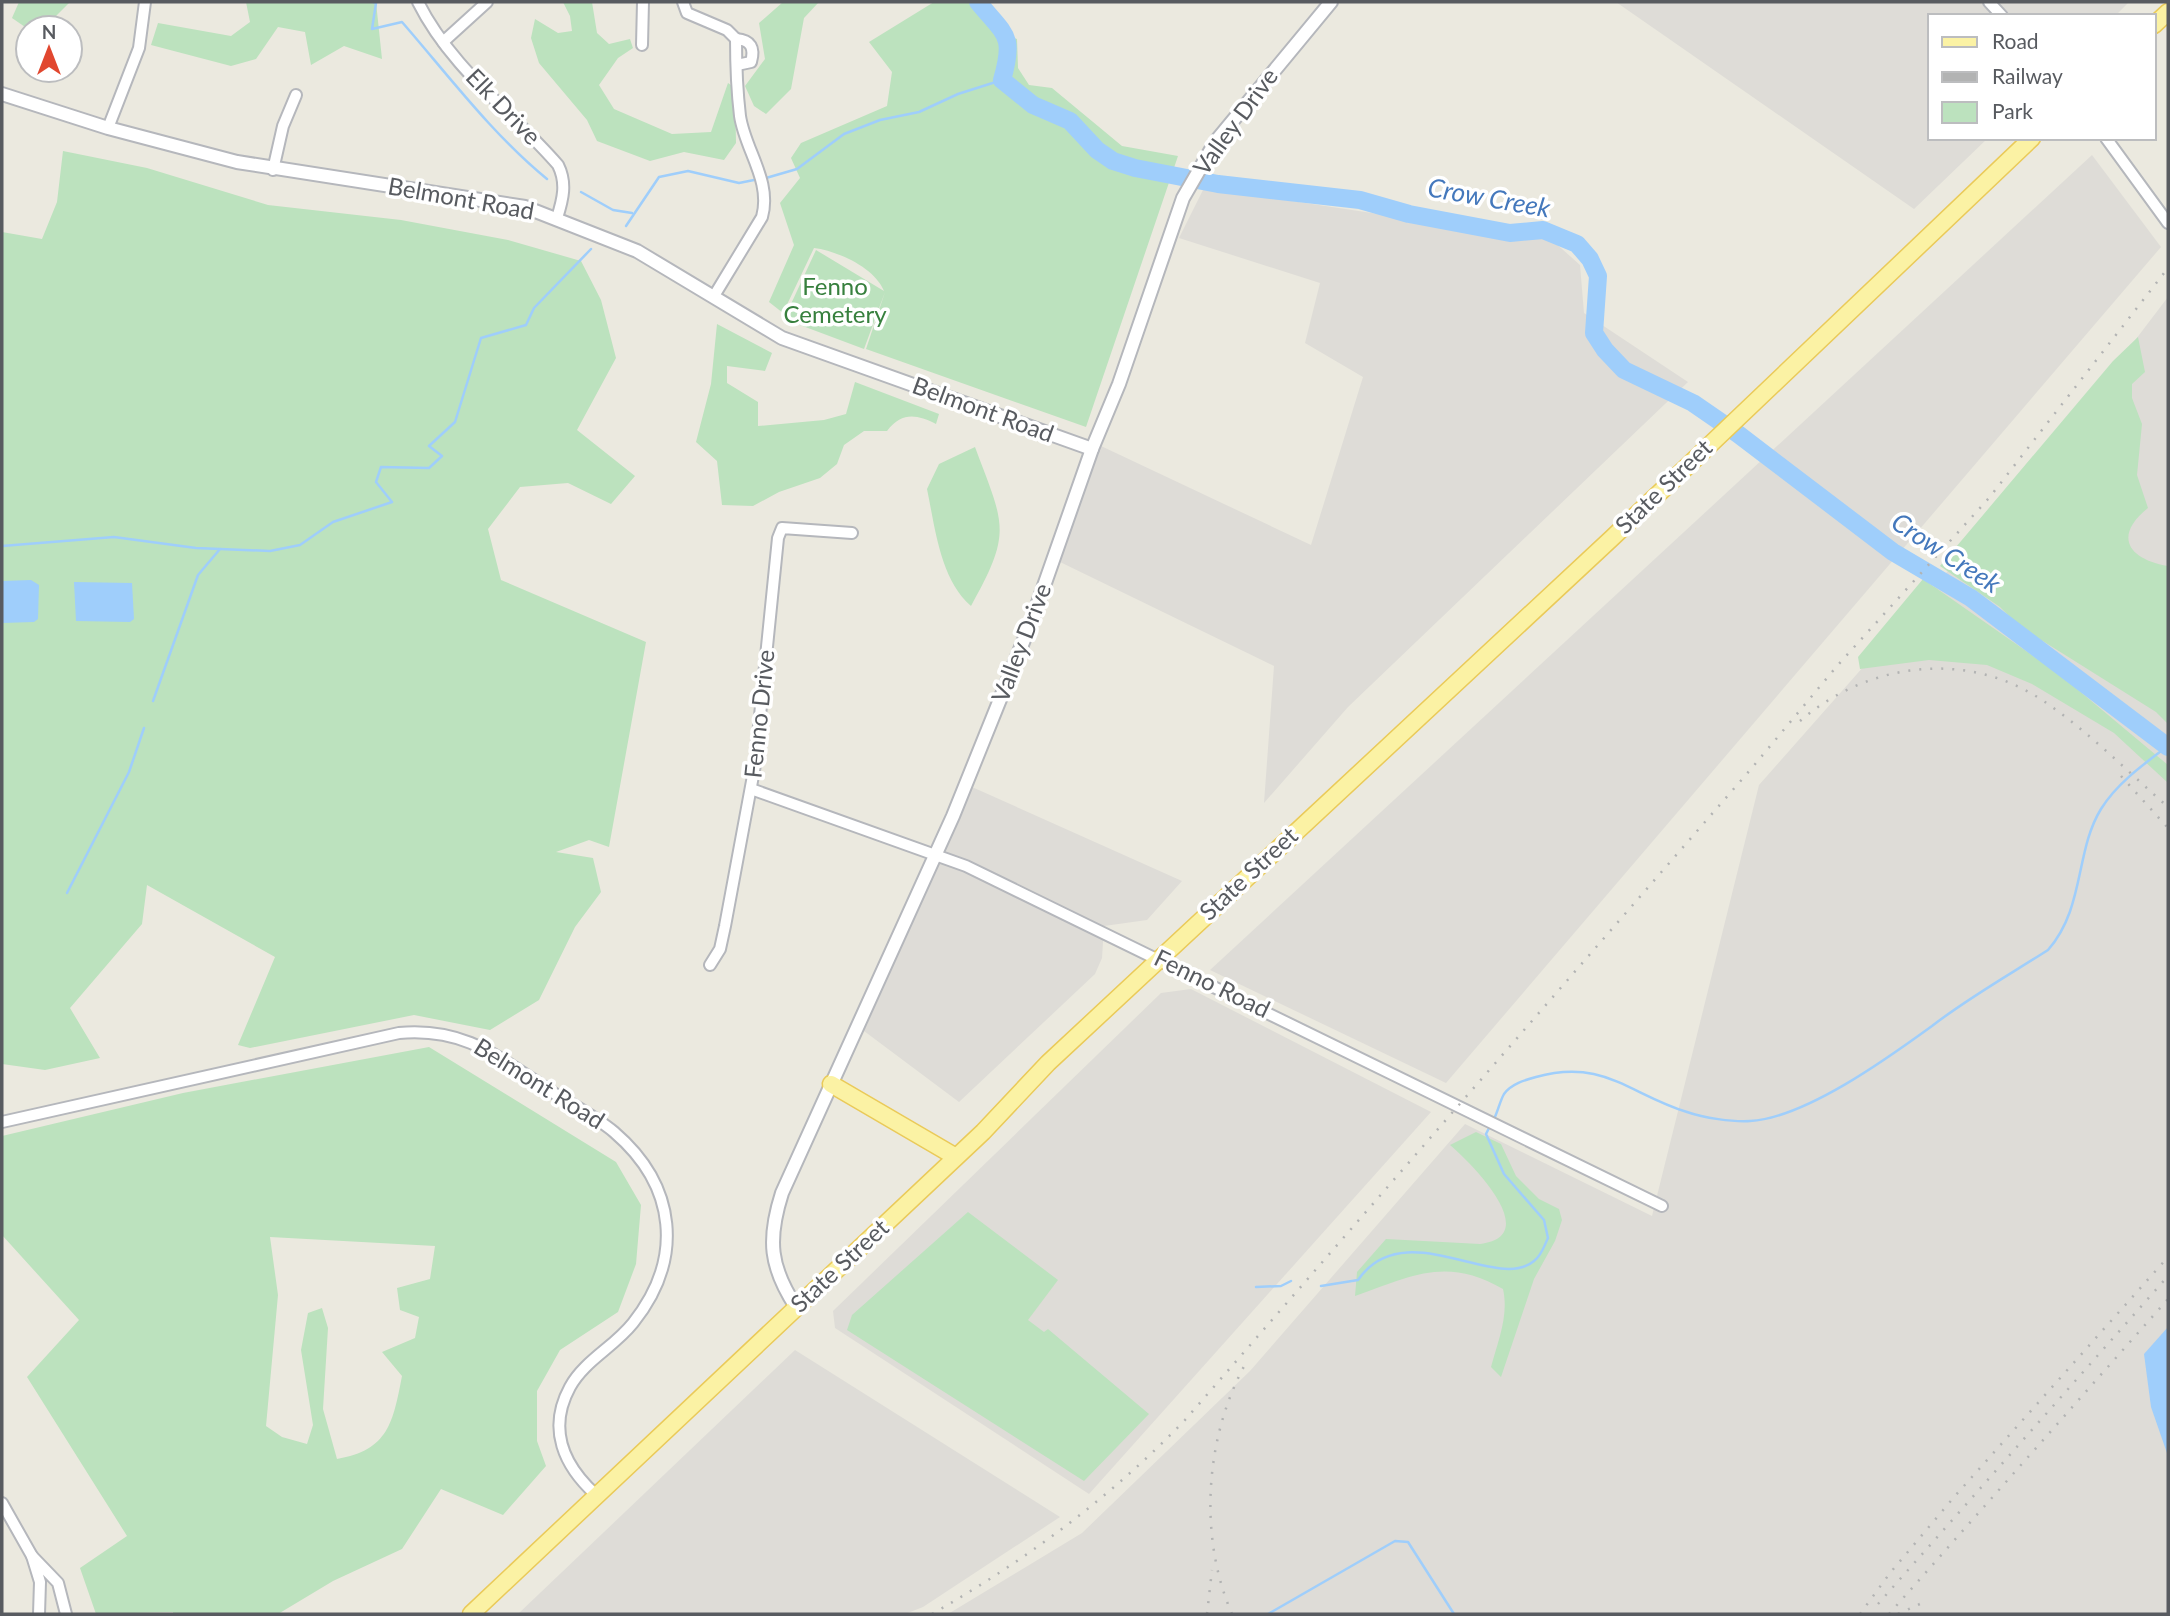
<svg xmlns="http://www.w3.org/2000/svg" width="2170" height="1616" font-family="Lato,sans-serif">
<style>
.industrial{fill:#dedcd7}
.green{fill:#bce2be;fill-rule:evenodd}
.water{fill:#9fcefb}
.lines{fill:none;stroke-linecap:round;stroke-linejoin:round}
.stream{stroke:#9fcefb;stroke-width:2.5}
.river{stroke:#9fcefb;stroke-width:18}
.minor-casing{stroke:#b5b7bc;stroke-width:14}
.tertiary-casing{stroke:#b5b7bc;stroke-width:16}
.primary-casing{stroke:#eaca59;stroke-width:19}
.minor{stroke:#fff;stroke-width:10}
.tertiary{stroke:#fff;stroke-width:12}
.primary{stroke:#fbf2a4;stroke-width:16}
.rail{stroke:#b2b3b3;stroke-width:2.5;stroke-dasharray:2 9;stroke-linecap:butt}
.labels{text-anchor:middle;stroke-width:7;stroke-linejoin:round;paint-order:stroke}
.street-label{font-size:24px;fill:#585b60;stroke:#fff}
.park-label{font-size:24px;fill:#37803e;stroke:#fff}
.water-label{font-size:26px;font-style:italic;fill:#4478bc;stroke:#fff}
</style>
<rect width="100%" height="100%" fill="#ebe9df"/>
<!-- industrial -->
<g class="industrial">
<polygon points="1616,2 2129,2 2115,16 1930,16 1930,138 1988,138 1914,209"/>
<polygon points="2092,155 2161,247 1446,1083 1210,970"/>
<polygon points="1204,188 1552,240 1580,265 1584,313 1688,382 1348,707 1264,803 1274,666 1058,561 1101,446 1311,545 1363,377 1305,343 1320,283 1179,238"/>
<polygon points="2168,297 2168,1614 948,1614 1082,1533 1250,1371 1465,1124 1652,1216 1759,785 1962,555 2105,537 2104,381"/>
<polygon points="972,787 1182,881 1147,920 1104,926 1102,958 1095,974 959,1102 864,1031"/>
<polygon points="1191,989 1431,1112 1089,1494 835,1328 833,1311 1161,993"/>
<polygon points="795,1350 1060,1517 923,1607 905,1614 518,1614"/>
</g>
<!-- green -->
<g class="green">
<polygon points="19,2 70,2 44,28 28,29 12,18"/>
<polygon points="246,2 376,2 382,59 344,46 311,65 305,32 278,27 256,59 231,66 151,45 158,23 231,36 250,22"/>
<polygon points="563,2 592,2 597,33 609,44 630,39 633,48 618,58 599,85 614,109 672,134 711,132 728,83 735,88 736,143 724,160 684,152 650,161 597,141 587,120 539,63 531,38 535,19 558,33 572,31 570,16"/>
<polygon points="783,2 819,2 804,18 791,89 766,114 754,106 745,86 765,59 759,23"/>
<path d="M934,2H972L997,32L1017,39L1018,68L1029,85L1052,88L1122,146L1178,156L1086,427L866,349L885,292L864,349L784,319L816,250L884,291C875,268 838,251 814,248L783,313L769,302L794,245L780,203L800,178L791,158L801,143L887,106L892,72L869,42Z"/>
<polygon points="63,151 147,168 268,205 401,220 508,240 581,261 601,300 616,358 577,430 635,476 611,504 568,483 520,487 488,529 501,580 646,642 609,847 589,840 556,852 593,858 601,892 575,927 539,1000 490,1030 414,1015 250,1048 238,1045 275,957 147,885 142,924 70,1008 100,1058 45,1070 2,1064 2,232 42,239 57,202"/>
<path d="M717,324L772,353L765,371L727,366V383L758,402V426L824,420L846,414L855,382L939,414L936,424C916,414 902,412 887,431H864L844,445L837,464L820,478L779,492L753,506L722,505L717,461L696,442L711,384Z"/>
<path d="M2138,337L2145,372L2132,384V398L2142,424L2137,475L2148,508C2113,536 2128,559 2168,566V724L2156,712L2019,626L2000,607L1940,566L2113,361Z"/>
<path d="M975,447C1004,525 1013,531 971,606C940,579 935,527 927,489L939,464Z"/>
<polygon points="1923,579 2059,674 2168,765 2168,783 2114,733 2032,684 1987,665 1929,660 1860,669 1858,657"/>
<path d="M429,1047L616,1162L641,1205L636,1264L618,1312L560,1350L537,1391V1441L546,1466L503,1515L441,1489L402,1549L333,1581L278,1614H173V1612L96,1614L80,1568L127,1536L27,1377L79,1320L2,1235V1136L183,1093ZM270,1237L435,1246L430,1279L397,1288L400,1310L419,1317L415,1338L382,1352L402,1376C393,1422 389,1450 337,1459L323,1409L328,1328L322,1308L308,1313L301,1350L313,1425L307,1444L282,1437L266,1426L278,1295Z"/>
<path d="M1476,1132L1501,1144L1516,1176L1539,1199L1559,1209L1562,1220L1555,1241L1534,1279L1501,1377L1491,1367C1498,1341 1509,1316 1503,1289C1447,1256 1411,1276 1355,1296L1357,1272L1386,1239L1480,1244C1545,1236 1470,1162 1450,1145Z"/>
<polygon points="968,1212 1058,1280 1028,1320 1044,1332 1048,1329 1149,1414 1084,1481 847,1330 852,1315"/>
</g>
<!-- water -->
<g class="water">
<polygon points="31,580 39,585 38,619 34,622 2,623 2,581"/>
<polygon points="74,582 132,583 134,619 130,622 76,621"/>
<polygon points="2168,1327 2168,1456 2151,1407 2144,1354"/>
</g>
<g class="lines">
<!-- stream -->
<g class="stream">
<path d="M373,2L376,3L372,29L402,22C448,75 493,135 547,179"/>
<polyline points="766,178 797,169 844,134 880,120 919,112 958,94 1002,80"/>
<polyline points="581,192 613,210 632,213"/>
<polyline points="626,226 659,177 688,171 739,183 759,179"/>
<polyline points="2,546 114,537 196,548 270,551 300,545 333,522 392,502 376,482 381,467 429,468 442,456 429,446 455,422 481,338 526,325 534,308 591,249"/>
<polyline points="153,701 198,575 220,549"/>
<polyline points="67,893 129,772 144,728"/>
<path d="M1494,1119C1498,1111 1500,1101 1504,1094C1511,1084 1525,1080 1536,1077C1603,1058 1629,1094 1687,1112C1704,1118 1732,1122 1750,1121C1805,1118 1888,1058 1932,1026C1968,998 2009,975 2048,950C2085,908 2075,851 2101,809C2117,783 2144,764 2168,746"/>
<path d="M1321,1286L1358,1280C1404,1213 1497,1293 1534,1261C1542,1255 1544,1246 1548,1238L1544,1220L1504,1174L1486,1134L1491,1124"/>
<polyline points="1256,1287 1281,1286 1291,1281"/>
<polyline points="1268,1614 1395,1541 1408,1542 1454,1614"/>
</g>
<!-- river -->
<path class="river" d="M978,2C1006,36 1015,35 1002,80L1033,105L1070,121L1097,150L1113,161L1135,168L1218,184L1360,200L1409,214L1510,233L1543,230L1577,244L1590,259L1598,276L1594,333L1605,350L1624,370L1693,403L1738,434L1893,552L1971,598L2168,747"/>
<!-- minor casing -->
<g class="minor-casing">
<g id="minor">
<path d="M418,2C451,68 511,111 558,165C567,183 563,199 557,218"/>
<polyline points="683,2 687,13 727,30 736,39"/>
<polyline points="1989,2 2002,16"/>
<path d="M736,39C751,40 755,48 751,62L737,65"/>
<polyline points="443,42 487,2"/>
<polyline points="642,45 643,2"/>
<polyline points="108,128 139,48 145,2"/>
<polyline points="2106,138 2168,223"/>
<polyline points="273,170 283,126 296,95"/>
<path d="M714,296L762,217C772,181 745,150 740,116C737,91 736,64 736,39"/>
<polyline points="751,789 966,866 1662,1206"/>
<polyline points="710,965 720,949 725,926 755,765 778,538 782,528 852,533"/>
<path d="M2,1122L399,1033C466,1027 499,1058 552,1092C573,1105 596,1117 614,1132C677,1186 684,1259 633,1323C614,1347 584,1361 570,1387C547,1429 564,1466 596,1495"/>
<polyline points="2,1503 32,1556"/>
<polyline points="39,1614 40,1582 32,1556 58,1583 66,1614"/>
</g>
</g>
<!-- tertiary casing -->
<g class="tertiary-casing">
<g id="tertiary">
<polyline points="2,94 108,128 237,162 525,207 637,251 782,338 1092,449"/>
<path d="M796,1307C770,1267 767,1240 782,1193L953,816L1032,620L1092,449L1119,384L1183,198L1216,141L1331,2"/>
</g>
</g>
<!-- primary casing -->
<g class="primary-casing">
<g id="primary">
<polyline points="2154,25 2168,12"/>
<polyline points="831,1084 956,1157"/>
<polyline points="471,1614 983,1132 1048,1063 1612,538 2032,138"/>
</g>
</g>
<!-- minor -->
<use href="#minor" class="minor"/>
<!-- tertiary -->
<use href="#tertiary" class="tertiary"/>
<!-- primary -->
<use href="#primary" class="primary"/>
<!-- rail -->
<g class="rail">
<path d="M1800,721C1867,663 1965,649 2042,700C2087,730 2127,771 2168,807"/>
<polyline points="2121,776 2168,828"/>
<polyline points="1878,1604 2168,1276"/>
<path d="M932,1614C1026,1560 1110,1498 1185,1420L1751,769L1837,666L1989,498L2168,268"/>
<polyline points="1207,1614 1212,1570"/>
<path d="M1232,1614C1198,1536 1205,1435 1247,1361"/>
<polyline points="1860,1614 1890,1573 1955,1496 2168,1257"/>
<polyline points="1889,1614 2168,1299"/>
<polyline points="1898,1614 1922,1603"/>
</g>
</g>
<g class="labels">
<!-- street labels -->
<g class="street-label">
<text transform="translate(503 107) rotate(46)" y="8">Elk Drive</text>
<text transform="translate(1236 122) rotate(-54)" y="8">Valley Drive</text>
<text transform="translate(461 199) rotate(10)" y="8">Belmont Road</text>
<text transform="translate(983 410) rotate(20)" y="8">Belmont Road</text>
<text transform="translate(1664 487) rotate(-44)" y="8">State Street</text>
<text transform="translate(1022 643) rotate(-69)" y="8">Valley Drive</text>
<text transform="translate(760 714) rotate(-84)" y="8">Fenno Drive</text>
<text transform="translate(1249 874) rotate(-43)" y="8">State Street</text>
<text transform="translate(1212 984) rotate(26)" y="8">Fenno Road</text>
<text transform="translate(539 1084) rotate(32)" y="8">Belmont Road</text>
<text transform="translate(840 1266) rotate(-43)" y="8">State Street</text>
</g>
<!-- park labels -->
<g class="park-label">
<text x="835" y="295">Fenno<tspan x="835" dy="28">Cemetery</tspan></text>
</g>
<!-- water labels -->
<g class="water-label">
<text transform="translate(1489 198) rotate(10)" y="9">Crow Creek</text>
<text transform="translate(1946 553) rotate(33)" y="9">Crow Creek</text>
</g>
</g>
<!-- border -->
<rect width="2170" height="1616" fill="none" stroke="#585b60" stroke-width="7"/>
<!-- legend -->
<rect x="1928" y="14" width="228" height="126" fill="#ffffff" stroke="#bcbdbf" stroke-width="2"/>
<rect x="1942" y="37" width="35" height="10" fill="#fbf2a4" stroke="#bcbdbf" stroke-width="2"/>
<text x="1992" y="49" font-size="21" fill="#585b60">Road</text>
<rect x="1942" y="72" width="35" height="10" fill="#b2b3b3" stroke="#bcbdbf" stroke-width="2"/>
<text x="1992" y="84" font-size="21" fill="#585b60">Railway</text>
<rect x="1942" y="102" width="35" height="21" fill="#bce2be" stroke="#bcbdbf" stroke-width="2"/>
<text x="1992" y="119" font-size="21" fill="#585b60">Park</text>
<!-- north arrow -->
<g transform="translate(49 49)"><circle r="33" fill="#ffffff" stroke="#bcbdbf" stroke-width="2"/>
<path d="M0-5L12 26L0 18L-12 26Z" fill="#e1472f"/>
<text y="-10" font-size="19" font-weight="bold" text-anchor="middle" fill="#585b60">N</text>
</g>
</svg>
